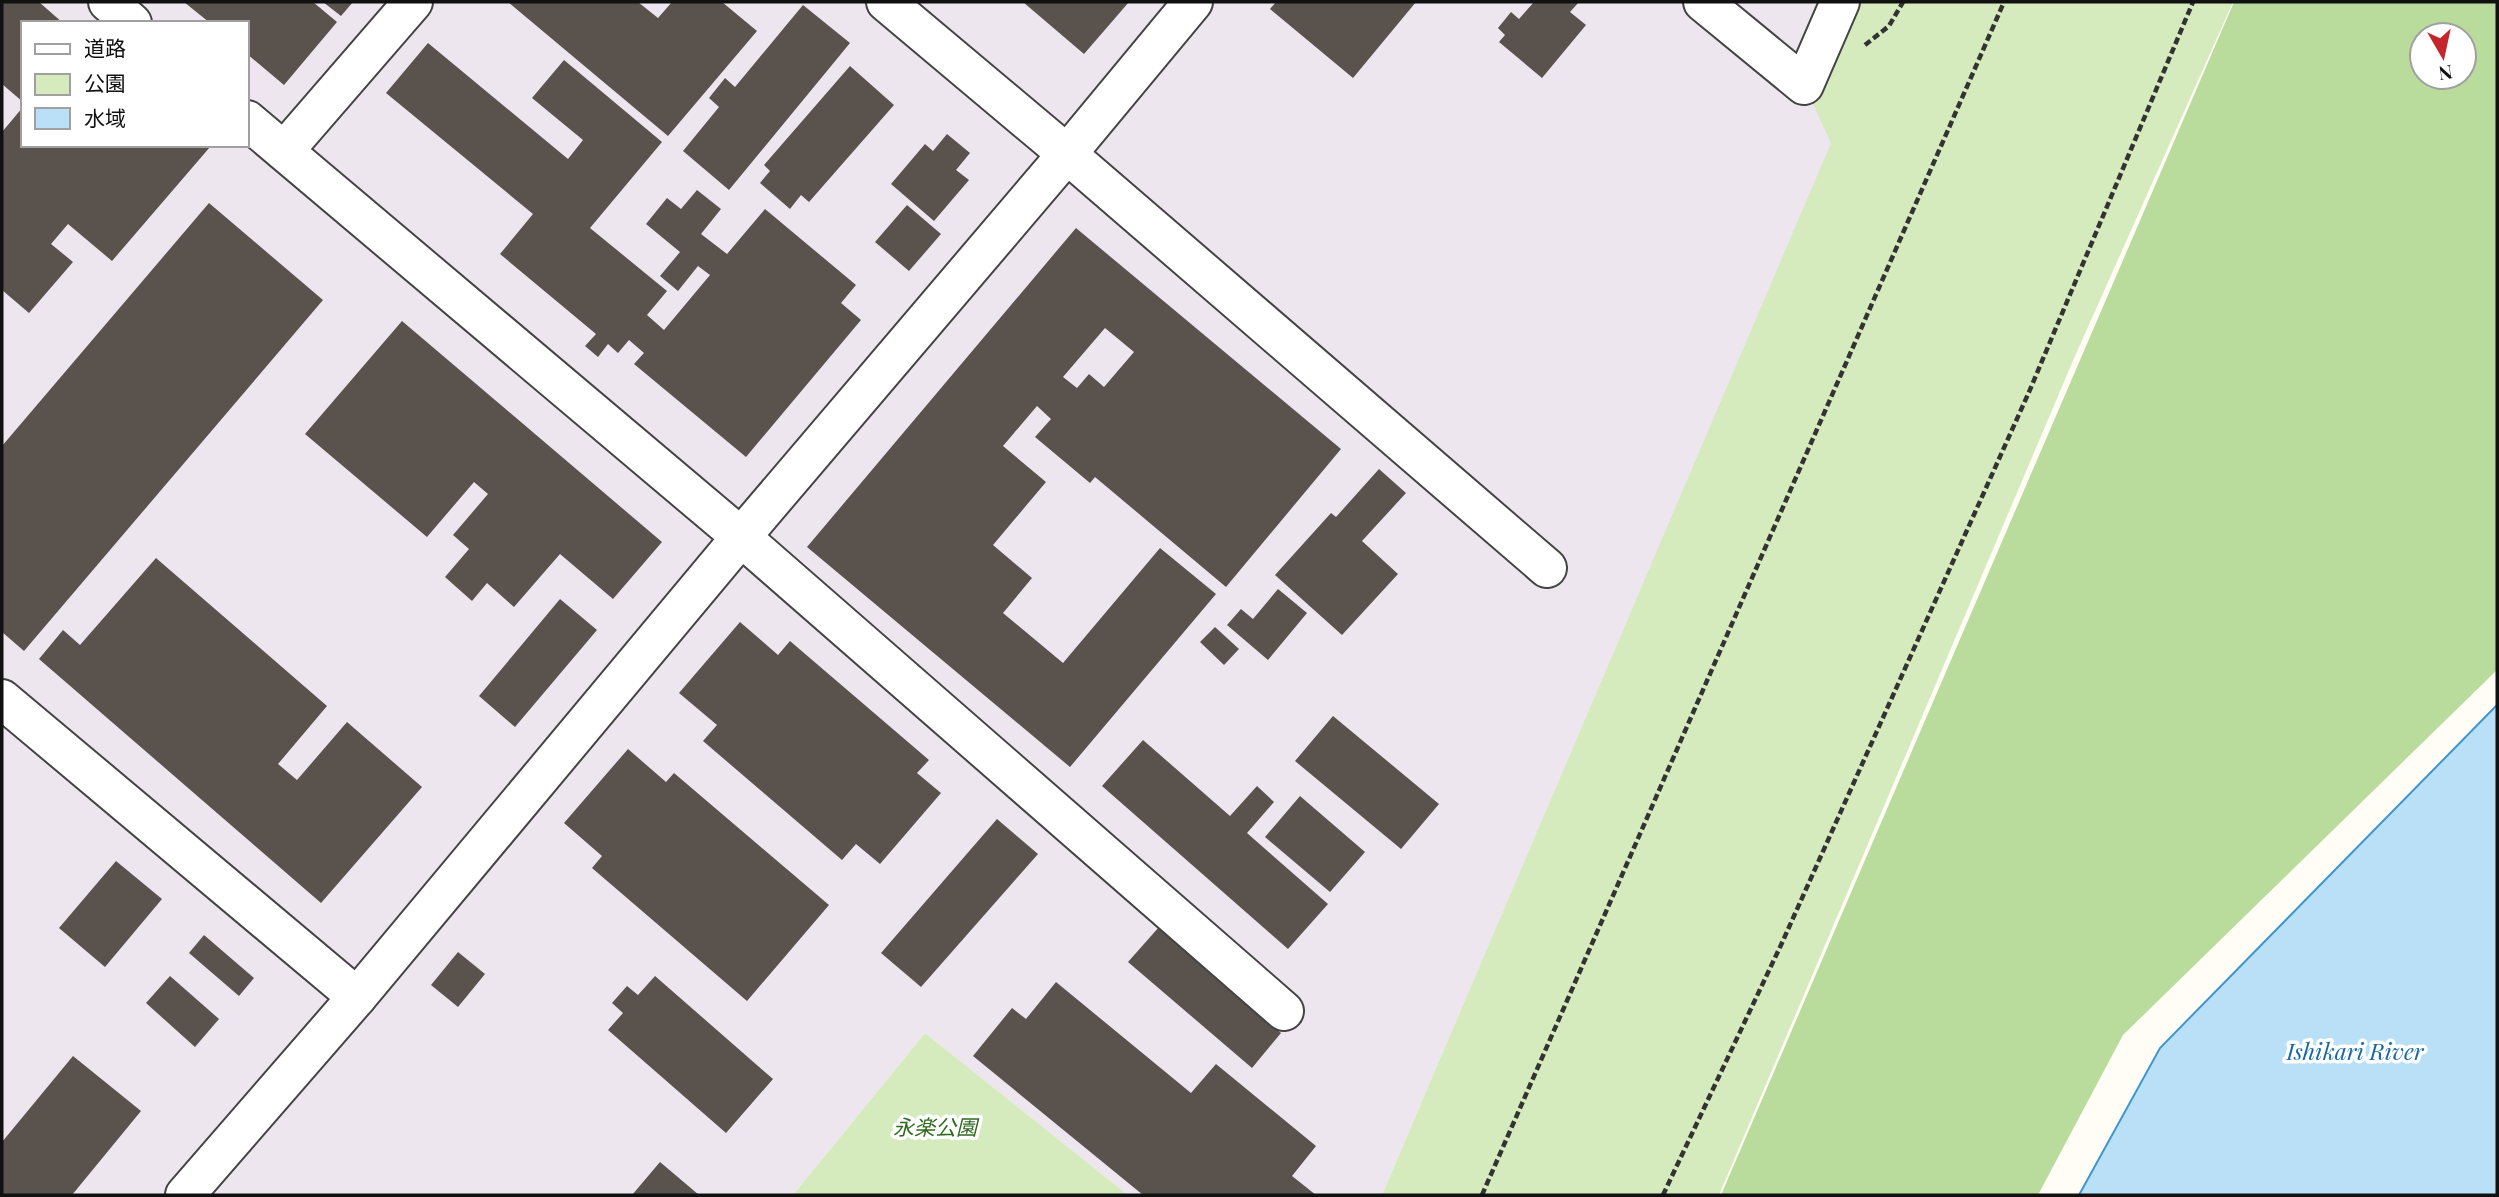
<svg xmlns="http://www.w3.org/2000/svg" width="2499" height="1197" font-family="'Playfair Display','Noto Sans JP',serif">
<style>
.industrial{fill:#eee6ef;fill-rule:evenodd}
.green{fill:#d5ebbd}
.forest{fill:#b9dc9c;fill-rule:evenodd}
.water{fill:#b9e0f7;stroke:#3f96cf;stroke-width:2}
.building{fill:#5a524d;fill-rule:evenodd}
.lines{fill:none;stroke-linecap:round;stroke-linejoin:round}
.minor-casing{stroke:#444;stroke-width:42}
.path{stroke:#333;stroke-width:4.5;stroke-dasharray:7 3.5;stroke-linecap:butt}
.minor{stroke:#fff;stroke-width:38}
.labels{text-anchor:middle;stroke-width:7;stroke-linejoin:round;paint-order:stroke}
.park-label{font-size:21px;font-style:italic;fill:#2f6b1f;stroke:#fff}
.water-label{font-size:23px;font-style:italic;fill:#1768a6;stroke:#fff}
</style>
<rect width="100%" height="100%" fill="#fffdf5"/>
<!-- industrial -->
<path class="industrial" d="M2,2H1840L1804,85L1832,143L1382,1195H1128L925,1033L793,1195H2ZM23,23H247V145H23Z"/>
<!-- green -->
<g class="green">
<polygon points="1840,2 2233,2 2075,356 1719,1195 1382,1195 1831,143 1804,85"/>
<polygon points="925,1033 1128,1195 793,1195"/>
</g>
<!-- forest -->
<path class="forest" d="M2234,2H2497V670L2123,1035L2038,1195H1721ZM2422,35H2464V77H2422Z"/>
<!-- water -->
<polygon class="water" points="2497,705 2497,1195 2079,1195 2160,1048"/>
<!-- building -->
<g class="building">
<polygon points="2,2 39,2 63,23 23,23 23,102 2,84"/>
<polygon points="184,2 313,2 337,22 284,85 247,54 247,23 210,23"/>
<polygon points="323,2 353,2 341,16"/>
<polygon points="508,2 638,2 658,18 672,2 722,2 757,31 668,136"/>
<polygon points="1023,2 1129,2 1084,54"/>
<polygon points="1276,2 1416,2 1353,78 1270,9"/>
<polygon points="1534,2 1579,2 1570,12 1586,25 1542,78 1499,42 1505,35 1498,28 1511,12 1519,19"/>
<polygon points="803,5 850,43 729,190 683,151 719,107 709,98 725,78 735,87"/>
<polygon points="428,43 568,159 583,140 532,98 564,60 662,142 590,228 667,291 647,315 664,330 710,275 698,266 678,291 660,276 680,252 646,224 667,198 681,209 697,190 721,209 701,234 727,254 765,209 856,285 841,303 861,320 746,457 634,364 644,353 629,340 618,353 608,344 598,357 585,346 596,334 500,254 533,214 386,93"/>
<polygon points="850,66 894,105 809,202 801,195 790,209 760,183 770,171 764,165"/>
<polygon points="23,107 23,145 210,147 112,261 68,224 51,244 73,262 29,313 2,290 2,132"/>
<polygon points="947,134 970,153 956,170 969,180 934,221 891,184 925,144 933,151"/>
<polygon points="209,203 323,300 24,651 2,632 2,446"/>
<polygon points="907,205 941,234 909,271 875,242"/>
<path d="M1076,228L1341,449L1226,587L1095,477L1090,483L1035,437L1051,419L1037,406L1003,446L1046,482L993,545L1032,578L1003,613L1063,663L1160,548L1216,594L1070,767L807,547ZM1105,328L1134,352L1104,387L1089,374L1077,388L1063,377Z"/>
<polygon points="402,321 662,542 613,599 560,554 514,607 487,583 472,601 445,577 469,549 453,535 488,494 474,482 427,537 305,434"/>
<polygon points="1379,469 1406,493 1362,541 1398,574 1342,635 1275,575 1331,513 1336,517"/>
<polygon points="156,558 327,706 278,764 297,780 347,722 422,787 321,903 39,659 63,630 80,645"/>
<polygon points="1278,589 1307,613 1268,660 1227,625 1241,609 1253,619"/>
<polygon points="560,599 597,630 515,727 479,696"/>
<polygon points="740,622 778,655 790,641 929,760 917,773 941,793 880,864 856,844 842,860 703,741 717,725 679,693"/>
<polygon points="1215,627 1239,649 1224,665 1200,642"/>
<polygon points="1333,716 1439,804 1401,849 1295,761"/>
<polygon points="1143,740 1230,816 1257,786 1274,802 1247,833 1328,904 1288,949 1102,786"/>
<polygon points="628,749 666,782 674,773 829,905 747,1001 592,868 602,856 564,823"/>
<polygon points="1300,796 1365,852 1330,892 1265,837"/>
<polygon points="997,819 1038,854 921,987 881,953"/>
<polygon points="116,861 162,899 105,967 59,928"/>
<polygon points="1159,927 1281,1033 1252,1068 1128,962"/>
<polygon points="204,935 254,978 239,996 189,953"/>
<polygon points="458,952 485,974 458,1007 431,985"/>
<polygon points="170,976 219,1019 195,1047 146,1003"/>
<polygon points="655,976 773,1079 726,1133 608,1030 623,1013 612,1003 627,986 638,995"/>
<polygon points="1056,982 1191,1093 1216,1064 1316,1146 1292,1176 1316,1195 1143,1195 973,1056 1012,1008 1026,1019"/>
<polygon points="73,1056 141,1111 72,1195 2,1195 2,1142"/>
<polygon points="660,1162 699,1195 632,1195"/>
</g>
<g class="lines">
<!-- minor casing -->
<g class="minor-casing">
<g id="minor">
<polyline points="108,2 132,23"/>
<polyline points="886,2 1067,154 1547,568"/>
<polyline points="1703,2 1804,85 1840,2"/>
<polyline points="247,120 741,537 1284,1011"/>
<polyline points="284,151 413,2"/>
<polyline points="2,699 357,997"/>
<polyline points="185,1195 357,997 741,537 1067,154 1193,2"/>
</g>
</g>
<!-- path -->
<g class="path">
<polyline points="1865,45 1889,26 1903,2"/>
<polyline points="1482,1195 2004,2"/>
<polyline points="1663,1195 1781,945 2029,392 2193,2"/>
</g>
<!-- minor -->
<use href="#minor" class="minor"/>
</g>
<g class="labels">
<!-- park labels -->
<g class="park-label">
<text x="935" y="1135">永楽公園</text>
</g>
<!-- water labels -->
<g class="water-label">
<text x="2355" y="1060">Ishikari River</text>
</g>
</g>
<!-- border -->
<rect width="2499" height="1197" fill="none" stroke="#111111" stroke-width="7"/>
<!-- legend -->
<rect x="21" y="21" width="228" height="126" fill="#ffffff" stroke="#a0a0a0" stroke-width="2"/>
<rect x="35" y="44" width="35" height="10" fill="#ffffff" stroke="#a0a0a0" stroke-width="2"/>
<text x="84" y="56" font-size="21" fill="#111111">道路</text>
<rect x="35" y="74" width="35" height="21" fill="#d5ebbd" stroke="#a0a0a0" stroke-width="2"/>
<text x="84" y="91" font-size="21" fill="#111111">公園</text>
<rect x="35" y="108" width="35" height="21" fill="#b9e0f7" stroke="#a0a0a0" stroke-width="2"/>
<text x="84" y="126" font-size="21" fill="#111111">水域</text>
<!-- north arrow -->
<g transform="translate(2443 56) rotate(171)"><circle r="33" fill="#ffffff" stroke="#a0a0a0" stroke-width="2"/>
<path d="M0-5L12 26L0 18L-12 26Z" fill="#c4262e"/>
<text y="-10" font-size="19" font-weight="bold" text-anchor="middle" fill="#111111">N</text>
</g>
</svg>
